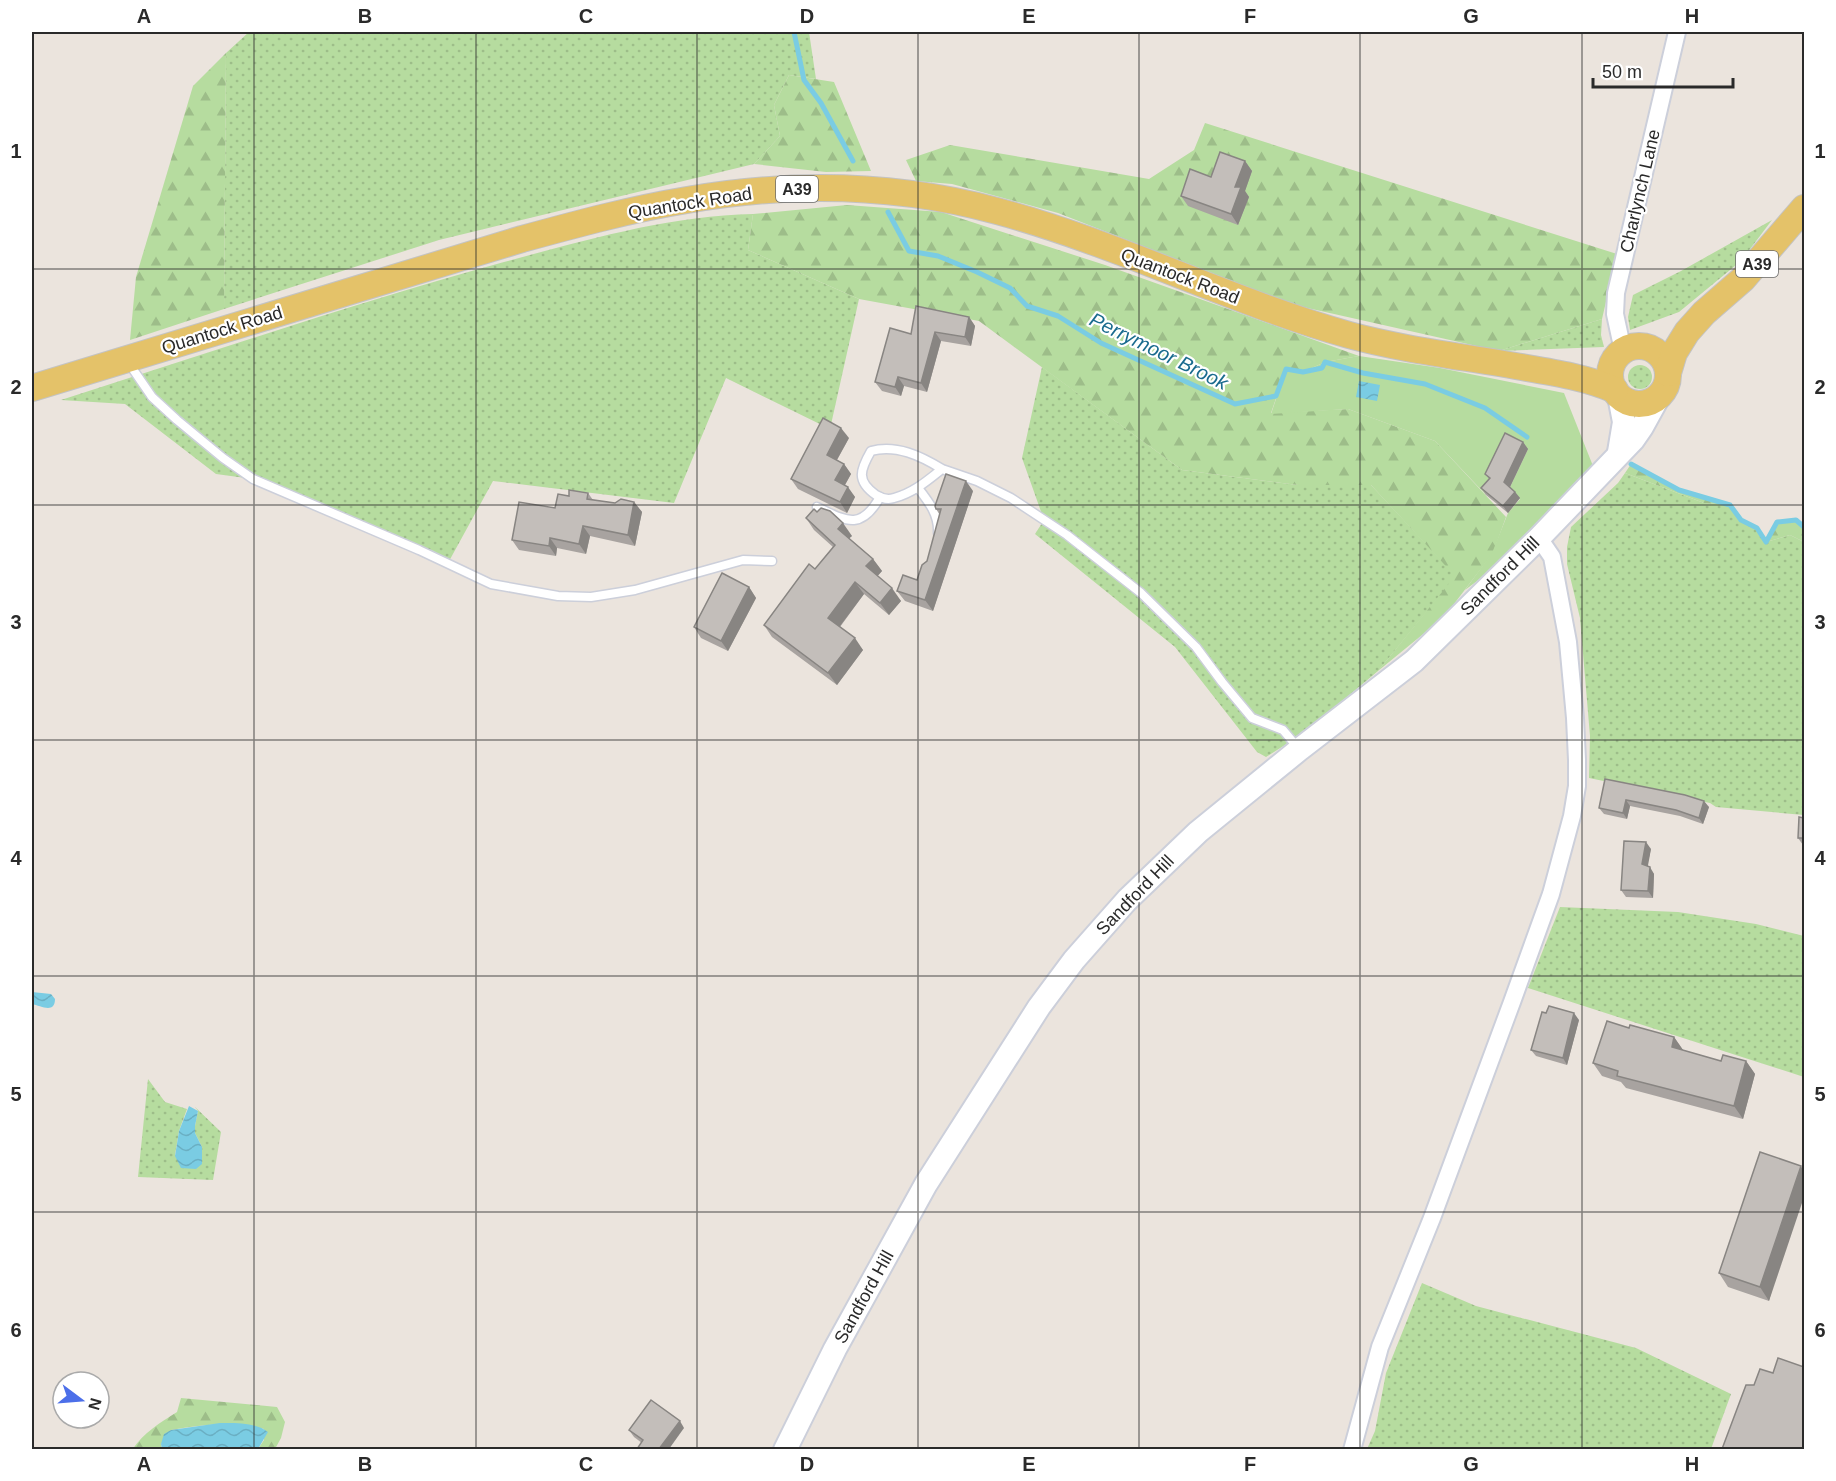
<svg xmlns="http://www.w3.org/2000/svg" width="1836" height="1481" font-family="Helvetica,sans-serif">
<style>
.grass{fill:url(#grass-dots)}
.forest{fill:url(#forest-firs)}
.garden{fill:#b6dc9f}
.water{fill:url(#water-waves)}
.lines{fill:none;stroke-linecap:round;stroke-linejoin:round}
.stream{stroke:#7acce3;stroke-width:5}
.lane-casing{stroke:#cccfda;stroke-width:11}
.street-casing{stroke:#cccfda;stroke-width:20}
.secondary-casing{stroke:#cccfda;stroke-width:26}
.primary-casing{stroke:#c3c3c3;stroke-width:28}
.lane{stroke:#fff;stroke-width:8}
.street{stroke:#fff;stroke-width:16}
.secondary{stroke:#fff;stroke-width:22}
.primary{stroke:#e4c269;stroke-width:26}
.wall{fill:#a8a3a0}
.shaded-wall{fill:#888582}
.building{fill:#c3beba;stroke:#888582;stroke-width:1.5}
.grid{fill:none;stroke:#2a2a2a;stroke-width:1.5;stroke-opacity:0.55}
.labels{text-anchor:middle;stroke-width:4.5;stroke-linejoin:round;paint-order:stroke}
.shield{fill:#fff;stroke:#6a6a6a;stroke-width:1.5}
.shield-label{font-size:16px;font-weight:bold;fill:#2a2a2a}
.street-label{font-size:18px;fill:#2a2a2a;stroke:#fff}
.water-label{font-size:20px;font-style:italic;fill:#1a6b8e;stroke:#fff}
.neatline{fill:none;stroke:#2a2a2a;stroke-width:2}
.grid-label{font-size:20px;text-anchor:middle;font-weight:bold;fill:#2a2a2a}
</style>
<defs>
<pattern id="grass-dots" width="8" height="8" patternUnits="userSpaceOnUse" patternTransform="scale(1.5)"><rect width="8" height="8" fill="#b6dc9f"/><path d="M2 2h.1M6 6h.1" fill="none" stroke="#9dbd89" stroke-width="1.8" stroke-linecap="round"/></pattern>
<pattern id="forest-firs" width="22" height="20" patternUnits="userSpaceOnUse" patternTransform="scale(1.5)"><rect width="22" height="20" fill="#b6dc9f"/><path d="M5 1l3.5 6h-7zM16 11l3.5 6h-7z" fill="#9dbd89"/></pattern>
<pattern id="water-waves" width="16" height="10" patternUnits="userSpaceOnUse" patternTransform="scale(1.5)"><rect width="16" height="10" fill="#7acce3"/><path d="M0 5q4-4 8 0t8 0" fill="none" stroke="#6aafc3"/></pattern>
</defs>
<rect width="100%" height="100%" fill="#ebe4dd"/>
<!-- grass -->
<g class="grass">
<polygon points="249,32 809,32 816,79 789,75 774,105 780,136 754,164 439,240 224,309 226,53"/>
<path d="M753,214L748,250L859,299L830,429L726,378L674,503L493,481L448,563L253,479L216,474L125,404L61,400C208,353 355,303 504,262C586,240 668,216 753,214Z"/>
<polygon points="1772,220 1741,261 1679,312 1630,330 1628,317 1633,295 1681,271"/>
<polygon points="1602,319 1601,335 1604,347 1499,351"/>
<circle cx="1640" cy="377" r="12"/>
<polygon points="1042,367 1182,470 1298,485 1371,485 1456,576 1378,671 1304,733 1266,757 1257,752 1175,647 1035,534 1044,520 1022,458"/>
<polygon points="1625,473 1704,503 1730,505 1741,520 1757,528 1766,542 1790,535 1804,542 1804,815 1716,807 1710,803 1589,778 1590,736 1580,618 1567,564 1567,547 1571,527 1618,483"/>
<polygon points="1560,907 1678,912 1756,924 1804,936 1804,1077 1528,988"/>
<polygon points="148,1079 165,1102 187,1109 179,1131 175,1155 202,1163 202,1147 195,1133 195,1126 198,1111 195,1107 221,1132 213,1180 138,1177"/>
<polygon points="1422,1283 1476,1306 1636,1348 1731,1394 1711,1449 1367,1449 1375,1431 1386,1373"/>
</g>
<!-- forest -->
<g class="forest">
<polygon points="226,53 224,309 130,340 136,277 193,86"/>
<polygon points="789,75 834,82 871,171 826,172 754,164 780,136 774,105"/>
<polygon points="1205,123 1617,254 1602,319 1499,351 1294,305 1058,213 952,184 916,181 906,160 950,145 1149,179 1194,150"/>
<polygon points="847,205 941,212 1105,265 1359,356 1325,362 1303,372 1286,369 1271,413 1348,409 1435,441 1506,517 1493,553 1444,617 1378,671 1455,576 1371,485 1298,485 1182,470 979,321 859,299 748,250 753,214"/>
<polygon points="1631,464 1679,490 1730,505 1704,503 1625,473"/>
<polygon points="1796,520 1804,527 1804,542 1790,535 1766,542 1777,522"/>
<path d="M181,1398L277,1407L285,1422L281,1438L275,1449H258L264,1440V1429C233,1421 203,1424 171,1430L161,1444L162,1449L132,1450C144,1432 160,1423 177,1412Z"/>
</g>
<!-- garden -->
<polygon class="garden" points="1359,356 1440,368 1564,393 1593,466 1508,558 1465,590 1492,553 1508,513 1520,499 1509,489 1528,449 1486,495 1435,441 1348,409 1271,414 1286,369 1303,372 1325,362"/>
<!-- water -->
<g class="water">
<polygon points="1359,381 1380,385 1377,401 1356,397"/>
<path d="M32,992L51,994L55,999C55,1014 41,1006 32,1004Z"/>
<polygon points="189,1106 198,1111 195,1126 195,1133 202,1147 202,1164 196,1169 181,1168 175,1156 179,1131"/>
<path d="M220,1423C234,1423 256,1422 268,1432L258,1449H162L161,1444L164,1434L171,1430Z"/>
</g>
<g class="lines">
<!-- stream -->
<g class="stream">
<polyline points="794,32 804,80 821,103 853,161"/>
<polyline points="888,212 909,251 938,256 977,272 1010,288 1027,306 1058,316 1101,343 1235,404 1276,396 1286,369 1303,372 1322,368 1325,362 1363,373 1425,384 1485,408 1527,437"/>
<polyline points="1631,464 1679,490 1730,505 1741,520 1757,528 1766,542 1777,522 1796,520 1804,527"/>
</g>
<!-- lane casing -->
<g class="lane-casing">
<g id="lane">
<polyline points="128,362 152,397 177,420 223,458 253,479 419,550 491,584 558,596 591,597 635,590 743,560 772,561"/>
<path d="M942,469C921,456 896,444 871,451C860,470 856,481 876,495C881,498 888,500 894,498C913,493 927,481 942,469L977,481L1011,498L1067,535L1141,593L1196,647L1222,682L1252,718L1283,730L1299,749"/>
<path d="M918,488C929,502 939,515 938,533"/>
<path d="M817,507C846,521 861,531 880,497"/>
</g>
</g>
<!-- street casing -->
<g class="street-casing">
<g id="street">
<polyline points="1623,351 1615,314 1616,293 1677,32"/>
<polyline points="1352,1450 1380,1347 1432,1218 1512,1002 1551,894 1572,816 1577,786 1577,760 1575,718 1568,642 1552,557 1539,538"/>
</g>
</g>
<!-- secondary casing -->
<g class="secondary-casing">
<g id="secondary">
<polyline points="1619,396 1624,422 1619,452"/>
<polyline points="785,1450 835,1349 926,1184 1039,1007 1074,960 1127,900 1198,832 1300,749 1414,661 1539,538 1633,440 1642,427 1658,398"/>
</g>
</g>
<!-- primary casing -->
<g class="primary-casing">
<g id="primary">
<circle cx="1639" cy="375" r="29"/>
<polyline points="1668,373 1674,353 1687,332 1704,313 1743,279 1804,208"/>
<path d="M32,388L522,239C577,224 632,209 687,200C790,182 896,184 997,211C1117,243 1229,301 1349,335C1408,351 1468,357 1527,368C1557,373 1587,378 1615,390"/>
</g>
</g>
<!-- lane -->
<use href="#lane" class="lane"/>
<!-- street -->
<use href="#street" class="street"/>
<!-- secondary -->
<use href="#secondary" class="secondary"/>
<!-- primary -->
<use href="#primary" class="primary"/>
</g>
<!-- wall -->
<g class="wall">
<polygon points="1245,161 1252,171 1245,191 1249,197 1238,225 1188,206 1181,196 1211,177"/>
<polygon points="969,317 975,326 971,346 941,341 927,392 904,386 901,396 882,391 875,382 911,334"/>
<polygon points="849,438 837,460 844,464 851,474 845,485 855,497 847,513 798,489 791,479"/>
<polygon points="1523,442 1528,449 1510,487 1515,492 1520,498 1508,513 1486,495 1481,488 1489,479 1485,474"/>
<polygon points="973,491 933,611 905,601 897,591 917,580 927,561 940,515 936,509"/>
<polygon points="588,493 593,500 615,503 634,502 642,512 635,546 590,536 586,554 557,548 556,556 519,550 512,540 555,508 569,496"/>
<polygon points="806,518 852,536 849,538 873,559 882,571 877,576 901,601 889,615 864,594 840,627 863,650 837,685 772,637 764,625 815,569 833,547 814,530"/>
<polygon points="749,587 756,598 728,651 701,638 694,627"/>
<polygon points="1605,779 1709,807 1703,824 1680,816 1630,806 1627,819 1604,814 1599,808"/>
<polygon points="1804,818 1804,845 1803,845 1798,838"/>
<polygon points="1651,849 1647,866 1654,874 1653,898 1626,897 1621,890"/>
<polygon points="1579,1020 1567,1065 1536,1056 1531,1050"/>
<polygon points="1629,1028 1674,1037 1683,1050 1721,1061 1746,1061 1755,1074 1743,1119 1626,1088 1621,1082 1602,1076 1593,1063"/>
<polygon points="1804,1172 1769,1301 1728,1287 1719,1273"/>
<polygon points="684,1428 642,1443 634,1437 629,1430"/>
</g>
<!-- shaded-wall -->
<g class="shaded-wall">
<polygon points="1245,161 1252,171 1245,191 1249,197 1238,225 1231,214 1235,187"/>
<polygon points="969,317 975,326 971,346 965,337"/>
<polygon points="935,332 941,341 927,392 921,383"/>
<polygon points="898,377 904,386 901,396 895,387"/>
<polygon points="841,428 849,438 834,465 827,455"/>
<polygon points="1523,442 1528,449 1509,489 1504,482"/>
<polygon points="844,464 851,474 842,490 835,480"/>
<polygon points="966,481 973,491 933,611 925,600"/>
<polygon points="848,487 855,497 847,513 840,502"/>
<polygon points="1515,492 1520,498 1508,513 1503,506"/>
<polygon points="634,502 642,512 635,546 628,535"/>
<polygon points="843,523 852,536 846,541 838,529"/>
<polygon points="583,526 590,536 586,554 579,544"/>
<polygon points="550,538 557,548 556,556 549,546"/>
<polygon points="873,559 882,571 875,579 866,566"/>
<polygon points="855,582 864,594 837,630 828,618"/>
<polygon points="749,587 756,598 728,651 721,641"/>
<polygon points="892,588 901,601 889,615 880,603"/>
<polygon points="855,638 863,650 837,685 828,673"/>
<polygon points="1626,800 1630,806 1627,819 1623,813"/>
<polygon points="1704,801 1709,807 1703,824 1699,818"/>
<polygon points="1646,842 1651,849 1647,871 1642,864"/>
<polygon points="1650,867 1654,874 1653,898 1648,891"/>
<polygon points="1574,1013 1579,1020 1567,1065 1563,1058"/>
<polygon points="1674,1037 1683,1050 1681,1060 1672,1047"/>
<polygon points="1746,1061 1755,1074 1743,1119 1734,1106"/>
<polygon points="1801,1166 1804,1172 1804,1197 1769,1301 1760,1287"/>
<polygon points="680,1421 684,1428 669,1449 659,1449"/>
</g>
<!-- building -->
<g class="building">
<polygon points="1220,152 1245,161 1235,187 1241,187 1231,214 1181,196 1190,169 1211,177"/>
<polygon points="916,306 969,317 965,337 935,332 921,383 898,377 895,387 875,382 890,328 911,334"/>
<polygon points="823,418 841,428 827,455 844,464 835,480 848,487 840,502 791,479"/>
<polygon points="1505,433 1523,442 1504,482 1515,492 1503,506 1481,488 1490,478 1485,474"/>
<polygon points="946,474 966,481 925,600 897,591 903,575 917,580 922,565 927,561 941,509 936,509 935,506"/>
<polygon points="569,490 588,493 587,499 615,503 621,499 634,502 628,535 583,526 579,544 550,538 549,546 512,540 519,502 555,508 558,494 569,496"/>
<polygon points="821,508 830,511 843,523 838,529 873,559 866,566 892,588 880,603 855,582 828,618 855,638 828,673 764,625 809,564 815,569 835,545 806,518 814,509 817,512"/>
<polygon points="722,573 749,587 721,641 694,627"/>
<polygon points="1605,779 1685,795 1704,801 1699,818 1676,810 1626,800 1623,813 1599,808"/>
<polygon points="1799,817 1804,818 1804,838 1798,838"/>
<polygon points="1624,841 1646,842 1642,864 1650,867 1648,891 1621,890"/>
<polygon points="1549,1006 1574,1013 1563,1058 1531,1050 1542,1012 1546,1013"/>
<polygon points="1607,1021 1629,1028 1630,1025 1674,1037 1672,1047 1721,1061 1723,1055 1746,1061 1734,1106 1617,1076 1618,1071 1593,1063"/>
<polygon points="1760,1152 1801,1166 1760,1287 1719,1273"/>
<polygon points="1778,1358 1804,1367 1804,1449 1722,1449 1746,1385 1754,1385 1760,1369 1773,1373"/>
<polygon points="651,1400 680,1421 659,1449 637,1449 643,1440 629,1430"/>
</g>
<!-- grid -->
<path class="grid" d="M254,32V1450M476,32V1450M697,32V1450M918,32V1450M1139,32V1450M1360,32V1450M1582,32V1450M32,269H1804M32,505H1804M32,740H1804M32,976H1804M32,1212H1804"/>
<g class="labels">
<!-- shield labels -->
<g class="shield">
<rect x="776" y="176" width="42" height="26" rx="4.5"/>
<rect x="1736" y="251" width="42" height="26" rx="4.5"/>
</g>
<g class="shield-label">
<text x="797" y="195">A39</text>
<text x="1757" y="270">A39</text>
</g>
<!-- street labels -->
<g class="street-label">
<text transform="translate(1640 191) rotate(-77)" y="6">Charlynch Lane</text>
<text transform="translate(690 203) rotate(-9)" y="6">Quantock Road</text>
<text transform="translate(1180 276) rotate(21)" y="6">Quantock Road</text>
<text transform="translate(222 330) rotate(-17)" y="6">Quantock Road</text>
<text transform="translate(1500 576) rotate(-45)" y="6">Sandford Hill</text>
<text transform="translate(1135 895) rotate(-46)" y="6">Sandford Hill</text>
<text transform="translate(864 1297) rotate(-61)" y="6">Sandford Hill</text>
</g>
<!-- water labels -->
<g class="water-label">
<text transform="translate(1159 351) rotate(26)" y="7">Perrymoor Brook</text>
</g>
</g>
<!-- border -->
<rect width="1836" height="1481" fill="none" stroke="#ffffff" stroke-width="66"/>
<!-- north arrow -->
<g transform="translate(81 1400) rotate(106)"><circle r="28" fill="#ffffff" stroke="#aaaaaa" stroke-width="1.5"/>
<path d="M0-4.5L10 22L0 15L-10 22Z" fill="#4c6fe9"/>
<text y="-9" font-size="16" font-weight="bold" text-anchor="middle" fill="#2a2a2a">N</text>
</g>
<!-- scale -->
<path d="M1593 78v9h140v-9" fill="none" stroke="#2a2a2a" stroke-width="3"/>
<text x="1602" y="78" font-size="18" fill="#2a2a2a" stroke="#ffffff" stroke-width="4.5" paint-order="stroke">50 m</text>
<rect x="33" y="33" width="1770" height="1415" class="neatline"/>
<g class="grid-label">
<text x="144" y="23">A</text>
<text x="365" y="23">B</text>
<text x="586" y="23">C</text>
<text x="807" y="23">D</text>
<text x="1029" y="23">E</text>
<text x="1250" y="23">F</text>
<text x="1471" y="23">G</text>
<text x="1692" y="23">H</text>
<text x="16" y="158">1</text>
<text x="1820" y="158">1</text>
<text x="16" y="394">2</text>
<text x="1820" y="394">2</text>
<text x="16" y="629">3</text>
<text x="1820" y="629">3</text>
<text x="16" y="865">4</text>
<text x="1820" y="865">4</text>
<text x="16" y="1101">5</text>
<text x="1820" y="1101">5</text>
<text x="16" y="1337">6</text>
<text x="1820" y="1337">6</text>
<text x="144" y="1471">A</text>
<text x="365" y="1471">B</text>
<text x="586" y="1471">C</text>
<text x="807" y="1471">D</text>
<text x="1029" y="1471">E</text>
<text x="1250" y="1471">F</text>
<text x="1471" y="1471">G</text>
<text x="1692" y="1471">H</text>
</g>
</svg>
